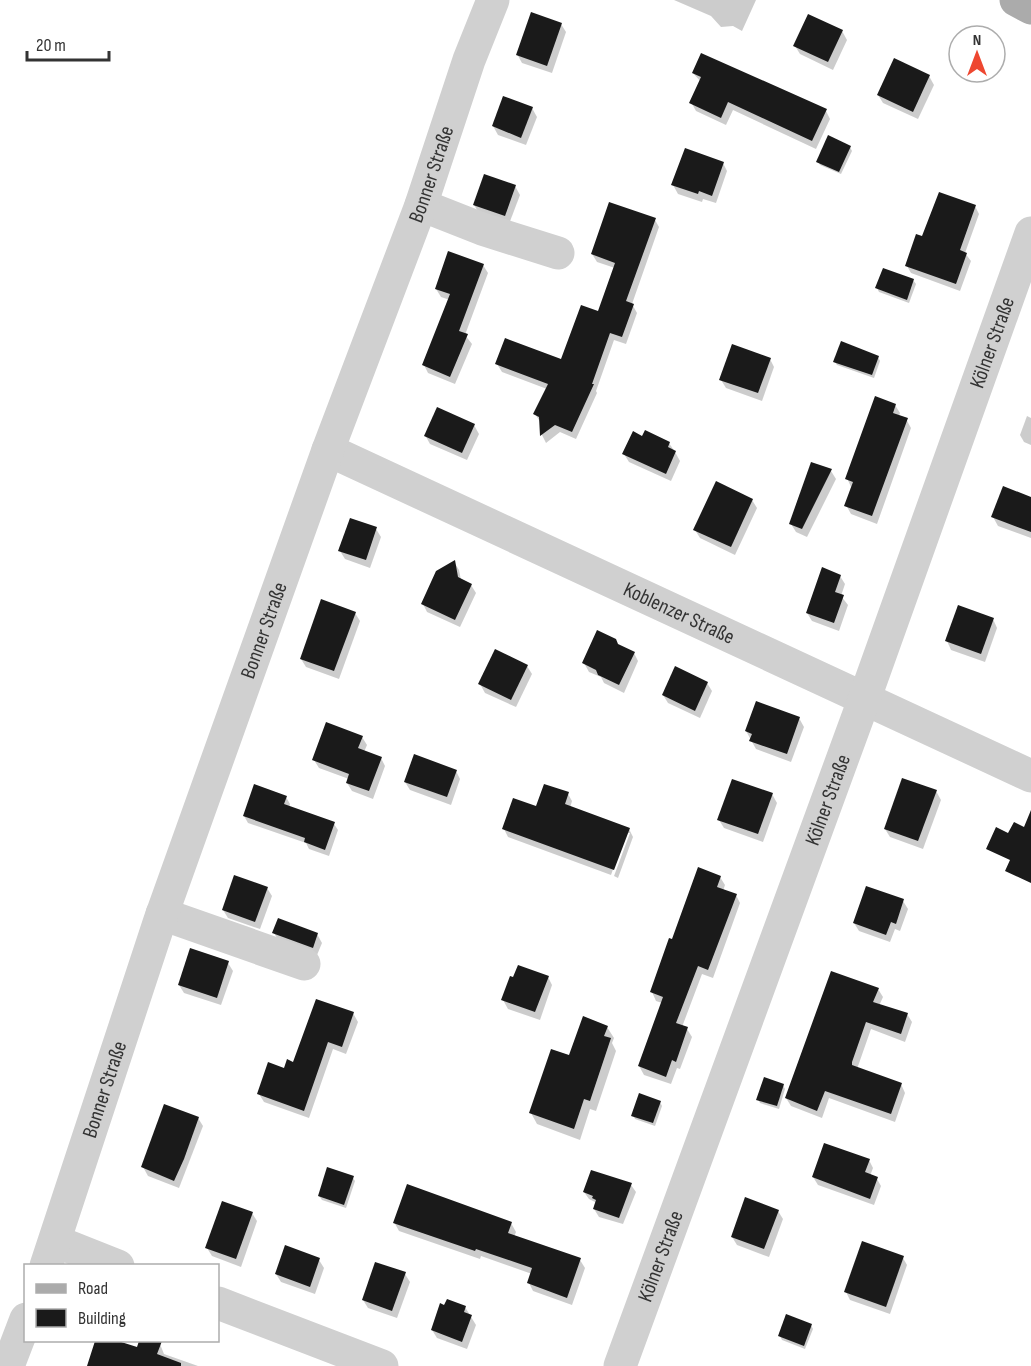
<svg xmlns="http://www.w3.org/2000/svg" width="1031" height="1366" font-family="'Sofia Sans Condensed',sans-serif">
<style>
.shadow{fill:#0003}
.building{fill:#1a1a1a}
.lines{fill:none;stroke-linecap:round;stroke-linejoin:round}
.minor{stroke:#d0d0d0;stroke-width:33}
.major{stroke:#ababab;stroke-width:33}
.labels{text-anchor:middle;stroke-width:6;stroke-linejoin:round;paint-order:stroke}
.street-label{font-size:21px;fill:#333;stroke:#fff}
</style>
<rect width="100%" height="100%" fill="#fff"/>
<!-- shadow -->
<g class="shadow">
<polygon points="674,0 756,0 742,31 733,26 721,27 711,16"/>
<polygon points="561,24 566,32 552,73 522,63 517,54"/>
<polygon points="842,31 847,40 833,70 800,54 795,46"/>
<polygon points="693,73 826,111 830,119 816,149 733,110 726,125 696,111 691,102 701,82"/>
<polygon points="929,76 934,85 918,119 883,103 878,95"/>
<polygon points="532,108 537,117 526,145 498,135 493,126"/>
<polygon points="850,147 852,151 841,174 820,165 818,161"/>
<polygon points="723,163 727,171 716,203 703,199 702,202 678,194 673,185"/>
<polygon points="515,186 520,195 509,224 479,213 474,205"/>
<polygon points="975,206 979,214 965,253 971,261 960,291 911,273 907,266 923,238"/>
<polygon points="655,220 659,227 632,304 637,313 626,344 614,340 596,391 597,393 576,439 560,432 546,443 542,435 541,423 535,414 547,389 502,372 497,364 562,361 599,313 615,268 597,262 592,254"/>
<polygon points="483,265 488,273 465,335 472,344 455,384 428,373 424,365 450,300 441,297 436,289"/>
<polygon points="913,280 916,284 909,303 879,292 877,288"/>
<polygon points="878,357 880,361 874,378 837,365 835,362"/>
<polygon points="770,359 774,367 762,401 726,388 721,380"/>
<polygon points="895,405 900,413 899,416 906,419 911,428 877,524 851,514 846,505 851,487 847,478"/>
<polygon points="1027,416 1031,418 1031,445 1024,442 1020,435"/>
<polygon points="474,425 479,434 467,460 430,444 425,435"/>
<polygon points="643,437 669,443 675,452 680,461 671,481 629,462 624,454"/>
<polygon points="812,464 831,471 836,479 807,537 796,532 791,524"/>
<polygon points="1031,498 1031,538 998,526 993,517"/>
<polygon points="752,500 757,508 735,555 700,538 695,530"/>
<polygon points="376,529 381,537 370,568 345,559 340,551"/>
<polygon points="454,562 459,570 461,580 471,585 476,593 460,627 427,612 423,604"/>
<polygon points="840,576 845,584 841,596 848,605 839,631 812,621 807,613"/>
<polygon points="355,613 360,621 339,679 306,667 301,659"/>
<polygon points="993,619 997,628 985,662 951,650 947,641"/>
<polygon points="619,646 634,653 638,661 624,693 604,683 601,677 589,672 584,663"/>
<polygon points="527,666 532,674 516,707 485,693 480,684"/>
<polygon points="707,683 712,691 700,718 668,703 663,695"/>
<polygon points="799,718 804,727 791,762 756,749 746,731"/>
<polygon points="362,737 367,745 364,752 381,758 385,766 373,799 352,791 347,783 349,779 319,768 314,760"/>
<polygon points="456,771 460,779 451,805 410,790 405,782"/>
<polygon points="936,791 941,800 923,849 890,837 885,829"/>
<polygon points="568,794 572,801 570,808 629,829 633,837 618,878 614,876 630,833 626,833 611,875 508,837 504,829 537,808"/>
<polygon points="772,794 777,803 763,842 724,828 719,820"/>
<polygon points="286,797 290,804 289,808 334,824 338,830 329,856 309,849 306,843 248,823 244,816"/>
<polygon points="720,877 725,885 723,891 736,895 740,903 713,978 702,974 682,1027 687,1029 692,1037 680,1069 677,1068 671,1084 644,1075 639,1066 662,1003 656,1001 652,992 673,941"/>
<polygon points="267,888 272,896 260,929 228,918 223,910"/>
<polygon points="903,901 908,909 900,931 895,929 890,942 859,931 854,923"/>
<polygon points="274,933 317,934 322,943 317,955 279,941"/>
<polygon points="228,963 233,971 221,1005 184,993 179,985"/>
<polygon points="548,977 552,985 540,1020 508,1009 503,1000"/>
<polygon points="878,989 883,997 879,1006 907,1014 912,1022 905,1042 871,1029 857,1069 901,1084 905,1093 895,1122 829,1098 822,1118 791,1106 786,1098"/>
<polygon points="353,1013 358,1022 346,1054 333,1049 309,1118 264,1102 259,1094 285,1070"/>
<polygon points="607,1027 614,1038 612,1043 616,1051 596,1111 590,1109 580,1140 537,1124 531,1113 569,1057"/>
<polygon points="783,1085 785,1089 779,1109 760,1103 758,1099"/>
<polygon points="660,1102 662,1106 655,1126 635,1119 633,1115"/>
<polygon points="198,1118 203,1126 179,1188 148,1176 143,1167"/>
<polygon points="869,1160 873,1168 870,1176 877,1179 881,1186 874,1205 818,1185 813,1177"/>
<polygon points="353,1178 355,1181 346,1208 322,1200 319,1196"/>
<polygon points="631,1185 636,1192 623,1224 599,1217 594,1209 595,1202 589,1199 584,1192"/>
<polygon points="778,1211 783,1219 769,1257 737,1245 732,1237"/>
<polygon points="252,1213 257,1221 241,1267 212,1256 207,1248"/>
<polygon points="394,1222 511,1223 516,1232 514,1237 580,1260 585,1268 572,1305 533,1291 529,1283 532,1274 481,1256 480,1259 399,1231"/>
<polygon points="903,1258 907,1265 890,1314 850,1300 846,1292"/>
<polygon points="319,1260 324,1268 315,1294 281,1282 276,1274"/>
<polygon points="405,1274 410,1282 397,1318 368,1308 363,1300"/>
<polygon points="465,1307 476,1325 467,1349 437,1338 432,1330"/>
<polygon points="811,1325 813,1329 805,1349 782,1340 780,1336"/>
<polygon points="97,1340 113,1340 138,1349 141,1340 149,1340 160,1344 164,1354 198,1366 88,1366"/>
</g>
<!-- building -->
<g class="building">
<polygon points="531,12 562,23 547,66 516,55"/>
<polygon points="808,14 843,30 828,62 793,46"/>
<polygon points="701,53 827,109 812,141 728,102 721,118 689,103 701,77 692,73"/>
<polygon points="894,58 930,75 913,112 877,95"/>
<polygon points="503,96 533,107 521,138 492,126"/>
<polygon points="828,135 851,146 839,172 816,162"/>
<polygon points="685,148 724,162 712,196 699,191 698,194 671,185"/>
<polygon points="484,174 516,185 505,216 473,205"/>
<polygon points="939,192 976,205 960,250 967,253 956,284 905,266 916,234 922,236"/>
<polygon points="609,202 656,218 626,301 634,304 622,337 610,333 592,384 594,384 572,432 555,425 540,436 539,417 533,414 548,384 495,364 505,338 561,359 581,305 598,311 615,263 591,254"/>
<polygon points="448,251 484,264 459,331 468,334 450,377 422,365 450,294 435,289"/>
<polygon points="883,268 914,279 907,300 875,288"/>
<polygon points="841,341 879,356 872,375 833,362"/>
<polygon points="732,344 771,358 758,393 719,380"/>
<polygon points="875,396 896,404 893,413 908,418 872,516 844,506 853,482 845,479"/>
<polygon points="437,407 475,424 462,453 424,436"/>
<polygon points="645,430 670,442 668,447 676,451 666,474 622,454 633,431 642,436"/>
<polygon points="811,462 832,469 802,529 789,524"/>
<polygon points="716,481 753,499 731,547 693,530"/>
<polygon points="1003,486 1031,497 1031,532 991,517"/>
<polygon points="350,518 377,527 366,560 338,551"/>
<polygon points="455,560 458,577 472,584 455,620 421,604 436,571"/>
<polygon points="822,567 841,575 835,592 844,595 834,623 806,613"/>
<polygon points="321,599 356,612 334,671 300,659"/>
<polygon points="958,605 994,618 981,654 945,641"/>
<polygon points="597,630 616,639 618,644 635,652 619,685 598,675 596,670 582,663"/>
<polygon points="495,649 528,665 511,700 478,684"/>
<polygon points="675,666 708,682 695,711 662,695"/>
<polygon points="756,701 800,717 787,754 749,741 752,734 745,731"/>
<polygon points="326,722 363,736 358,748 382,757 369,791 346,783 349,774 312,760"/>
<polygon points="414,754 457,770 447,797 404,782"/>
<polygon points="902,778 937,790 918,841 884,829"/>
<polygon points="732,779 773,793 758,834 717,820"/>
<polygon points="254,784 287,796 284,804 335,822 325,850 304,842 305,838 243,816"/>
<polygon points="544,784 569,792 565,804 630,828 614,870 502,829 513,798 536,806"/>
<polygon points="1031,810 1031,883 1005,871 1010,860 986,849 996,827 1008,833 1014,822 1024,827"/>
<polygon points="698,867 721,876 717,887 737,894 708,970 698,966 676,1023 688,1027 676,1062 672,1060 666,1077 638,1066 663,997 650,992 669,938 672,939"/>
<polygon points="234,875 268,887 255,922 222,910"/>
<polygon points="866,886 904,899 896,924 891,922 886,935 853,923"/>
<polygon points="278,918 318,933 313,948 272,933"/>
<polygon points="190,948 229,961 217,998 178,985"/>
<polygon points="518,965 549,976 535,1012 501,1000 510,976 513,977"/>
<polygon points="831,971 879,988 873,1002 908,1013 901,1034 866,1022 852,1062 852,1065 902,1083 891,1114 825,1091 817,1111 785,1098"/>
<polygon points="316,999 354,1012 342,1047 328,1042 304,1111 257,1094 268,1062 284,1068 287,1059 293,1062"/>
<polygon points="583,1016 608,1026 604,1036 611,1038 590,1101 584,1099 574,1129 529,1113 551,1049 569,1055"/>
<polygon points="764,1077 784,1084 777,1106 756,1100"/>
<polygon points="639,1093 661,1101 653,1123 631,1116"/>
<polygon points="164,1104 199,1117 184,1159 174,1181 141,1167"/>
<polygon points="824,1143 870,1159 865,1172 878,1177 870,1199 812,1177"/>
<polygon points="327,1167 354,1176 344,1205 318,1196"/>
<polygon points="591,1170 632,1183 619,1218 593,1209 596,1200 592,1198 593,1196 583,1192"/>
<polygon points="407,1184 512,1222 508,1233 581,1258 567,1298 527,1283 532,1268 476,1249 475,1251 393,1223"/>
<polygon points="745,1197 779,1210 764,1249 731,1237"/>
<polygon points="222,1201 253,1212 236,1259 205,1248"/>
<polygon points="862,1241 904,1256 886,1307 844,1292"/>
<polygon points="285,1245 320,1258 310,1287 275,1274"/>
<polygon points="375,1262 406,1272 392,1311 362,1300"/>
<polygon points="447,1299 466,1306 464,1312 472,1315 462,1342 431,1330 440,1303 444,1305"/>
<polygon points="786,1314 812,1324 804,1346 778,1336"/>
<polygon points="95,1341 118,1341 137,1347 139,1341 162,1341 157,1354 181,1363 181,1366 87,1366"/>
</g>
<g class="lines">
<!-- minor -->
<g class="minor">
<polyline points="421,205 482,229 558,253"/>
<path id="s1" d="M328,450L1031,776"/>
<polyline points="162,914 304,964"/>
<polyline points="55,1241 118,1266"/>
<path id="s2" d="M46,1266L160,920L328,450L421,205L469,60L493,0"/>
<polyline points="218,1303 382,1366"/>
<polyline points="8,1366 26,1319"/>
<path id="s3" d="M620,1366L864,700L1031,233"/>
</g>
<!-- major -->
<polyline class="major" points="1016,0 1031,8"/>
</g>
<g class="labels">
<!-- street labels -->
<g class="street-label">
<text dy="7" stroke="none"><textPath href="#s2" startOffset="1158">Bonner Straße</textPath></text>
<text dy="7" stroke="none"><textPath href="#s3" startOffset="1089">Kölner Straße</textPath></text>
<text dy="7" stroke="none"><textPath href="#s1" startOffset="387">Koblenzer Straße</textPath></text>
<text dy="7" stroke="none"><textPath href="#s2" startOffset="672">Bonner Straße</textPath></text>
<text dy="7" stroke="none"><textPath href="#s3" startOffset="603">Kölner Straße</textPath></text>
<text dy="7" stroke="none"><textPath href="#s2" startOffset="186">Bonner Straße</textPath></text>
<text dy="7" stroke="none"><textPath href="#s3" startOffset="117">Kölner Straße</textPath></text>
</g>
</g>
<!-- legend -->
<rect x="24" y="1264" width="195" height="78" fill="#ffffff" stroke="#adadad" stroke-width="1.5"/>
<rect x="36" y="1284" width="30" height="9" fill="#ababab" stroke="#adadad" stroke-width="1.5"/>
<text x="78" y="1294" font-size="18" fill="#333333">Road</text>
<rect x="36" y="1309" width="30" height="18" fill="#1a1a1a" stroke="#adadad" stroke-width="1.5"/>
<text x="78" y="1324" font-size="18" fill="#333333">Building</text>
<!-- north arrow -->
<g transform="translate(977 54)"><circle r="28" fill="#ffffff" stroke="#adadad" stroke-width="1.5"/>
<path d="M0-4.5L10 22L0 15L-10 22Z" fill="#ee4730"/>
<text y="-9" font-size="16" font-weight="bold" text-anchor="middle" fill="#333333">N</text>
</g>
<!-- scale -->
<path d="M27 51v9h82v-9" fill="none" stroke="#333333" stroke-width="3"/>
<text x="36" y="51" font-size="18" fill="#333333" stroke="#ffffff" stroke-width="4.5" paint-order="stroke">20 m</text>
</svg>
